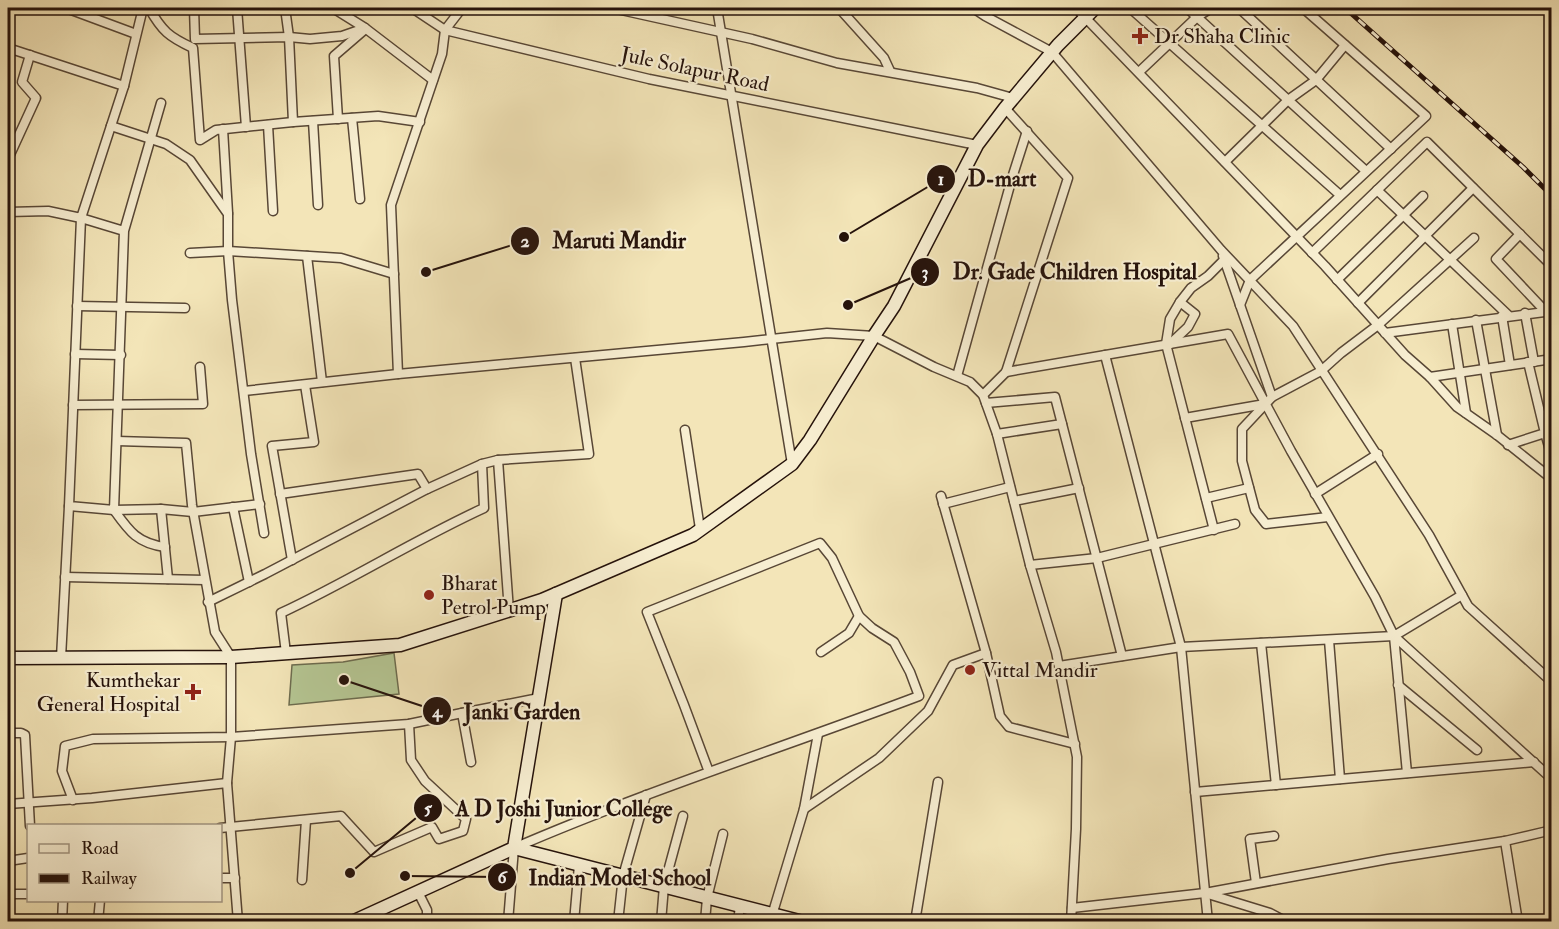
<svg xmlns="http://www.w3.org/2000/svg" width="1559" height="929" font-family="'IM FELL Double Pica',serif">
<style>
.green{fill:#b5c693;stroke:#6d6c4f;stroke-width:1.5}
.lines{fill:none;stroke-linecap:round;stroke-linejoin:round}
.street-casing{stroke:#584736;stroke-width:11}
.secondary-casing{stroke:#25120b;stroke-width:15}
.street{stroke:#f7eed1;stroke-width:8}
.secondary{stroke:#f7eed1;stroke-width:12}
.rail-casing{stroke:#25120b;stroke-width:5}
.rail{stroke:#f7eed1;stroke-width:3;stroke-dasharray:9;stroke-linecap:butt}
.poi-dot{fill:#8f2418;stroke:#f7eed1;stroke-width:2}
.labels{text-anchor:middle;stroke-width:4.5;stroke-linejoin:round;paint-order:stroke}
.poi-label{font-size:21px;fill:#25120b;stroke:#f7eed1;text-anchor:start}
.street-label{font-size:21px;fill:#25120b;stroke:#f7eed1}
.leader{fill:none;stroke:#25120b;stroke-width:2}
.callout-dot{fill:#25120b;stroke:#f7eed1;stroke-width:2}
.mark-label{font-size:18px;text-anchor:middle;font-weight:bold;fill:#fff}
.callout-label{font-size:22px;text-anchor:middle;font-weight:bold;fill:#25120b;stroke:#f7eed1;stroke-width:4.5;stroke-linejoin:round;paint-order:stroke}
</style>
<rect width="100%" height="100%" fill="#f3e5b8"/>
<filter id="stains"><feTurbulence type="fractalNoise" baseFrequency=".00333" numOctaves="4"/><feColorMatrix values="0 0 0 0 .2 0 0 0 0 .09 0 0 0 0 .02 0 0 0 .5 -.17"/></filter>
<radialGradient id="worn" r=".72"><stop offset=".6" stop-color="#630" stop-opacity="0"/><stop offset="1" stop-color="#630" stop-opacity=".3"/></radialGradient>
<!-- green -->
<polygon class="green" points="394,653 399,694 289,705 292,665 343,662"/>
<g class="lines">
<!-- street casing -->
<g class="street-casing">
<g id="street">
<polyline points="66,8 136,34"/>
<path d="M149,8C162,31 169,37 193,48L200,140L216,130L293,122L378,116L420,122"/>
<polyline points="194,8 195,39 289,37 310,39 342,36 365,28"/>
<polyline points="237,8 246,127"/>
<polyline points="285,8 289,37 293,122"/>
<polyline points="333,8 365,28 433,80"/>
<polyline points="412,8 445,30 649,79 977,145"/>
<polyline points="612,8 752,39 837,63 977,88 1013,98"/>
<polyline points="717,8 792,464"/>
<polyline points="839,8 884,58 890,71"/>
<polyline points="973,8 985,16 1052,52 1221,250 1293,326 1429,535 1468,606 1552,682"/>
<polyline points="1076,8 1325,266 1405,355 1430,377 1457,407 1497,435 1552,479"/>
<polyline points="1130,8 1340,195"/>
<polyline points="1187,8 1197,17 1211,8"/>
<polyline points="1239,8 1391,149"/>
<polyline points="8,48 124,86"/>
<polyline points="1139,72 1197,17 1366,171"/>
<polyline points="352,118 360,199"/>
<polyline points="338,119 334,56 363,31"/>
<polyline points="313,121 318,205"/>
<polyline points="268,125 273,211"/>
<polyline points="111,126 166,144 190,160 228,214 228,251 232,300 251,454 264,533"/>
<polyline points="223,129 228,213"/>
<polyline points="8,159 36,98 22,82 30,55"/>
<polyline points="1225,162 1288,100 1316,80 1345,45"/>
<polyline points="1377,190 1508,315"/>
<polyline points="8,212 48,211 81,218 124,86 143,8"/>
<polyline points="124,231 114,510 69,506 81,218 124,231 161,103"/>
<polyline points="1520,234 1496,259 1545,311"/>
<polyline points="190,253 228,251 341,258 394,274"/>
<polyline points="1312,253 1427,142 1552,266"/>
<polyline points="307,256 322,382"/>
<polyline points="1223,256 1272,397 1242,429 1242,461 1255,510 1266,524 1328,517"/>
<polyline points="1337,280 1423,196"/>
<polyline points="1358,303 1473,188"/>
<polyline points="1240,305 1250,280 1426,116 1303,8"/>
<polyline points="77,306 185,308"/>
<polyline points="1525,313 1534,362"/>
<polyline points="1502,316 1510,365"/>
<polyline points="1476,320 1497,435"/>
<polyline points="1452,324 1466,413"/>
<polyline points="1385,333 1552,311"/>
<polyline points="1170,344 1188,327 1195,314 1180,302"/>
<polyline points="75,354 121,355"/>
<polyline points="1105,355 1181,647 1208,922"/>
<polyline points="1006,372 1228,334 1291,451 1375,597 1394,636 1462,595"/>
<polyline points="398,374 391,205 442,54 445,30 462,8"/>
<polyline points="957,376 1012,178 1027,131"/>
<polyline points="1430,377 1552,359"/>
<polyline points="244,391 398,374 744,342 827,333 874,336 934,367 970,382 983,395 997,434 1030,565 1056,652 1077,757 1076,829 1071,922"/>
<polyline points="983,395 1006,372 1068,178 1005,108"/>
<polyline points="1272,397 1321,371 1341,353 1378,325 1474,238"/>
<polyline points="986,403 1055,397 1122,656"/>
<polyline points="73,405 203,404 200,367"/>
<polyline points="1185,418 1265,404"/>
<polyline points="685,430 700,529"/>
<polyline points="1552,431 1545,433 1552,457"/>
<polyline points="997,434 1062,424"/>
<polyline points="117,441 186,443 192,505 215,632 231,657 231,737 227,783"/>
<polyline points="1508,445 1545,433 1528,362"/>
<polyline points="498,460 509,611"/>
<polyline points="280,494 418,474 427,489"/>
<polyline points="1315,494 1378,454"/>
<polyline points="941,496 986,653 1000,716 1009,727 1075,744"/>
<polyline points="1206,498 1249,488"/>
<polyline points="1014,501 1079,488"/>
<polyline points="943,504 1010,487"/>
<polyline points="233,507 249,582"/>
<path d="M114,510C129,531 137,543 165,547"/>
<polyline points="114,510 161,509"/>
<polyline points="1214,530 1166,344 1170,319 1180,302 1191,288 1208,276 1225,259"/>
<polyline points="292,560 272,446 314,442 305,385"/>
<polyline points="1030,565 1097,558 1235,524"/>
<polyline points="65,577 205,580"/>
<polyline points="168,579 161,509 193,512 260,504"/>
<polyline points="208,602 265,574 427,489 482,464 498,460 589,454 575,358"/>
<polyline points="1394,636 1407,773"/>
<polyline points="1329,640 1340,779"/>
<polyline points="1261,643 1276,785"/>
<polyline points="821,652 849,633 859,616"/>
<path d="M286,653L281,613C350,581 414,540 484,508L482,464"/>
<polyline points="61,658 69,506"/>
<polyline points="1059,666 1181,647 1394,636 1552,779"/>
<polyline points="1398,685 1477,750"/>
<polyline points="8,733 21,733 25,735 30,826"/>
<polyline points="471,762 462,713 539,698"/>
<polyline points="1195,792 1534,762"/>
<polyline points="73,800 62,771 65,746 93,739 231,737 409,724 462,713"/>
<polyline points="8,804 92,798 227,783 238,922"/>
<polyline points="804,809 879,758 928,711 953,665 986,653"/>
<polyline points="220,828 341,816 374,852 432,827 439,839 463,831 466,819 425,781 411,760 409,724"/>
<polyline points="1505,841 1518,922"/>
<polyline points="8,861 28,858"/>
<polyline points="220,878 235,878"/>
<polyline points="302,880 306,820"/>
<polyline points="1256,883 1250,839 1274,836"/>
<polyline points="8,890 10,922"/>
<polyline points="418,892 427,910 427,922"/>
<polyline points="8,894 28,894"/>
<polyline points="1208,894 1270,913 1287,922"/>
<polyline points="1072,908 1205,893 1388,859 1505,841 1552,830"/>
<polyline points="62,922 63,900"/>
<polyline points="98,922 100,900"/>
<path d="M508,922L514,848C646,791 784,747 919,696L910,672L894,642L872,628L859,616L832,558L820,543L647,612L684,705L709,772"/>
<polyline points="574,922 579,865"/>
<polyline points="618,922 623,876 646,795"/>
<polyline points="661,922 664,886 683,816"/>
<polyline points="705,922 707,898 723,834"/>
<polyline points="738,922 740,906"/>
<polyline points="770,922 804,809 818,734"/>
<polyline points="915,922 938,782"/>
</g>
</g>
<!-- secondary casing -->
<g class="secondary-casing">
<g id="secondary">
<polyline points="8,658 231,657 400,645 542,600 693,535 792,464 810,440 874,336 894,306 977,145 1005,108 1058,45 1095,8"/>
<polyline points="514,848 803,922"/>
<polyline points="352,922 514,848 556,594"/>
</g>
</g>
<!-- street -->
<use href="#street" class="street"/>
<!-- secondary -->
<use href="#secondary" class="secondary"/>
<!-- rail casing -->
<g class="rail-casing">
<polyline id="rail" points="1345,8 1523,167 1552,196"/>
</g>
<!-- rail -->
<use href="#rail" class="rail"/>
</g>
<!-- markers -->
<g class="poi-dot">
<path d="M1137 27h6v6h6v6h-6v6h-6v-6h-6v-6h6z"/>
<circle cx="429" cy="595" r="6"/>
<circle cx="970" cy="670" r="6"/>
<path d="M190 683h6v6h6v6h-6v6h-6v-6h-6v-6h6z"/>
</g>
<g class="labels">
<!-- poi labels -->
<g class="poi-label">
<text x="1154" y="43">Dr Shaha Clinic</text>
<text x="441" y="590">Bharat<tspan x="441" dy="24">Petrol Pump</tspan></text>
<text x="982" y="677">Vittal Mandir</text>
<text x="180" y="687" text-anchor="end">Kumthekar<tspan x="180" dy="24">General Hospital</tspan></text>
</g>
<!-- street labels -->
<g class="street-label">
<text transform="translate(695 69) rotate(12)" y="7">Jule Solapur Road</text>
</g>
</g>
<!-- callouts -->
<path class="leader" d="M844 237L941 179M426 272L525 241M848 305L925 272M344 680L437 711M350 873L428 808M405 876L502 877"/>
<g class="callout-dot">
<circle cx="844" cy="237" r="6"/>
<circle cx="426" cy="272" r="6"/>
<circle cx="848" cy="305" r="6"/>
<circle cx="344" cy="680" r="6"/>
<circle cx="350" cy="873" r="6"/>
<circle cx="405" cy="876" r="6"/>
<circle cx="941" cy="179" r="15"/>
<circle cx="525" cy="241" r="15"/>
<circle cx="925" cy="272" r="15"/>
<circle cx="437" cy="711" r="15"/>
<circle cx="428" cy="808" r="15"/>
<circle cx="502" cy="877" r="15"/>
</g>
<g class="mark-label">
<text x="941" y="185">1</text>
<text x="525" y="247">2</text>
<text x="925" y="278">3</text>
<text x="437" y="717">4</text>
<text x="428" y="814">5</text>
<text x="502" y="883">6</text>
</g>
<g class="callout-label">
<text x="1002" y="186">D-mart</text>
<text x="619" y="248">Maruti Mandir</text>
<text x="1075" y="279">Dr. Gade Children Hospital</text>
<text x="522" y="719">Janki Garden</text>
<text x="564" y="816">A D Joshi Junior College</text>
<text x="620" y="885">Indian Model School</text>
</g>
<!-- margin -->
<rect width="1559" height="929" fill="none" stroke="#f3e5b8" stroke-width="30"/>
<rect x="9" y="9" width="1541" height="911" fill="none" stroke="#25120b" stroke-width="3"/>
<rect x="15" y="15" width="1529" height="899" fill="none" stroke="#25120b" stroke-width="1.5"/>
<!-- legend -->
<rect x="27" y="824" width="195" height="78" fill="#f7eed1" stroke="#a39682" stroke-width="1.5"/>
<rect x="39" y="844" width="30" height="9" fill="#f7eed1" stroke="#a39682" stroke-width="1.5"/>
<text x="81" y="854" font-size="18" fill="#25120b">Road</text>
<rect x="39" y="874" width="30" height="9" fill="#25120b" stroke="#a39682" stroke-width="1.5"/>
<text x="81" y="884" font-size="18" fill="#25120b">Railway</text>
<rect width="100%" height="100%" filter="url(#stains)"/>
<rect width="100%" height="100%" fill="url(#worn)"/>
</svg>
